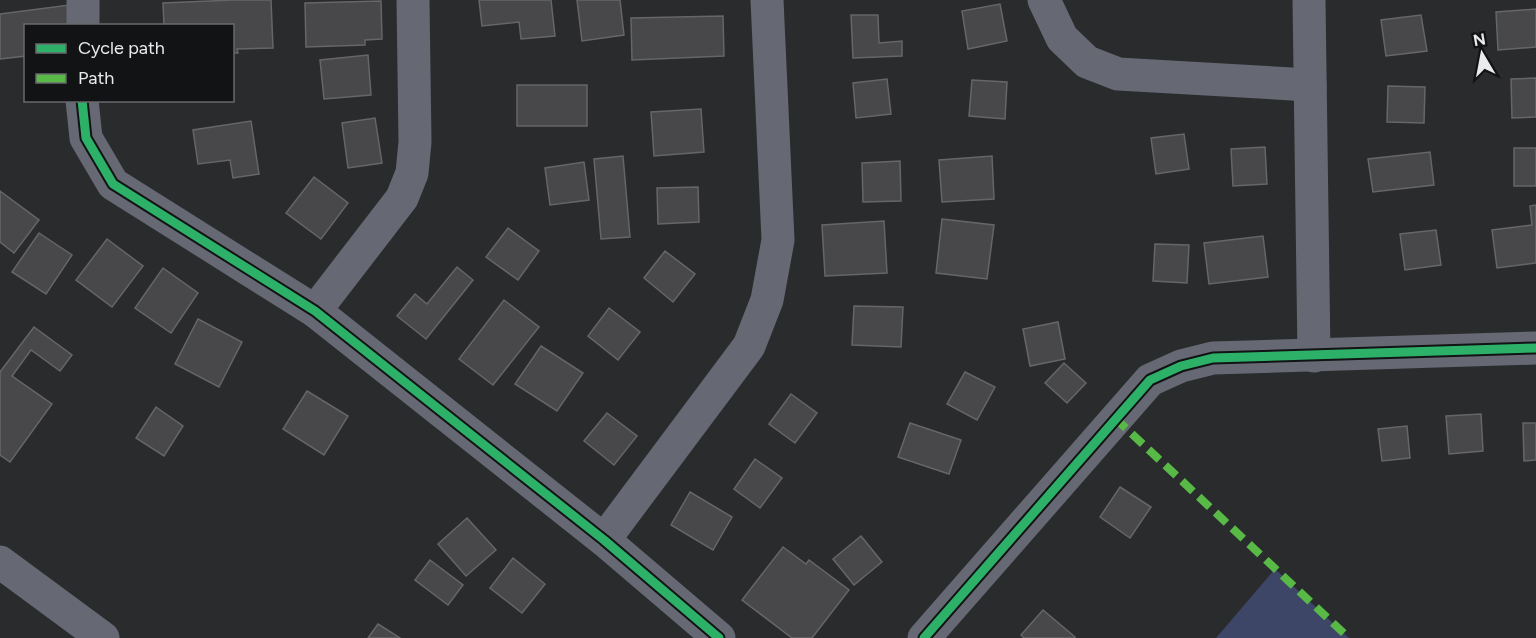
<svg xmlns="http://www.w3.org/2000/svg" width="1536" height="638" font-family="Figtree,sans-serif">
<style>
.green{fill:#3e4668}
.building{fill:#48484a;stroke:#666668;stroke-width:1.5}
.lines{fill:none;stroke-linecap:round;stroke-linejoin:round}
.minor{stroke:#666873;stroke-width:33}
.quiet{stroke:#58b947;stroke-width:8;stroke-dasharray:15 8;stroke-linecap:butt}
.cycleway-casing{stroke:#121315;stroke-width:13}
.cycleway{stroke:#2db169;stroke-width:9}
</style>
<rect width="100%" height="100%" fill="#2a2b2d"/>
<!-- green -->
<polygon class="green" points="1275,569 1349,638 1216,638"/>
<!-- building -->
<g class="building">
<polygon points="233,0 271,0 273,48 237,49 238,53 232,53 232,26 164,26 163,3"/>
<polygon points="479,0 551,0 555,36 521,39 519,22 482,26"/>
<polygon points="577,0 620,0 624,35 582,41"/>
<polygon points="381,1 382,39 365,40 365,45 306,47 305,3"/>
<polygon points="77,4 80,26 26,26 26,56 0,59 0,14"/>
<polygon points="1000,4 1007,41 968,49 962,11"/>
<polygon points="1536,9 1536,47 1498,50 1496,12"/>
<polygon points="851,15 878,15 879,43 902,41 902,56 853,58"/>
<polygon points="1421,15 1427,51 1386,56 1381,20"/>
<polygon points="723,16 724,56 632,60 631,18"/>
<polygon points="368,55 371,95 324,99 320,60"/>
<polygon points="1536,78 1536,117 1512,118 1511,79"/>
<polygon points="887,79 891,114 856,118 853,83"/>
<polygon points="972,80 1007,82 1005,119 969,116"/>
<rect x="517" y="85" width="70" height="41"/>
<polygon points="1388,86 1425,87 1424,123 1387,122"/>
<polygon points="701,109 704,152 654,156 651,112"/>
<polygon points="375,118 382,163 348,168 342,123"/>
<polygon points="251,121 259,174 233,178 230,160 198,164 193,130"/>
<polygon points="1184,134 1189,169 1156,174 1151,138"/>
<polygon points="1265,147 1267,184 1233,186 1231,149"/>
<rect x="1514" y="148" width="22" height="38"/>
<polygon points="1430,152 1434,185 1373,192 1368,159"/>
<polygon points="623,156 630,237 601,239 594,159"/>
<polygon points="992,156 994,199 942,202 939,160"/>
<polygon points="900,161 901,201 863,202 862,163"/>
<polygon points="584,162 589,200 550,205 545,168"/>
<polygon points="314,177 348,203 321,239 286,213"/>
<polygon points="698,187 699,222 658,224 657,188"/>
<polygon points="0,191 39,220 14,253 0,242"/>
<polygon points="1536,205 1536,263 1497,268 1492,230 1532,225 1530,206"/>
<polygon points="942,219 994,225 987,279 936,273"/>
<polygon points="884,221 887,273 825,276 822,225"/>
<polygon points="508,228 539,251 518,280 486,257"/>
<polygon points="1436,230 1441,265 1405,270 1400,234"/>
<polygon points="39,233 72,255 46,294 12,272"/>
<polygon points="1263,236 1268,277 1209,284 1204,243"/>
<polygon points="107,239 143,266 112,307 76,280"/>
<polygon points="1155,244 1189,245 1187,283 1153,281"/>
<polygon points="665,251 695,274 673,302 644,278"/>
<polygon points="457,267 473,280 426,339 397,316 415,294 427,304"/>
<polygon points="163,268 198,293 171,333 135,308"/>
<polygon points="504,300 539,327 493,385 459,359"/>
<polygon points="854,306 903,307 901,347 852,345"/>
<polygon points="609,308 640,332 618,360 588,336"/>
<polygon points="198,319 242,342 219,387 175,364"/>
<polygon points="1058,322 1065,359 1030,366 1023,329"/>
<polygon points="34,327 72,355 60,371 31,350 12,376 52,404 10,462 0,455 0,372"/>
<polygon points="541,346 583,373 557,411 515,384"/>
<polygon points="1064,363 1086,383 1067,403 1045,383"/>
<polygon points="965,372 995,387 977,420 947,404"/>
<polygon points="307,391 348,416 324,455 283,429"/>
<polygon points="791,394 817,413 795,443 769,424"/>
<polygon points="156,407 183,426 164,456 136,438"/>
<polygon points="607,413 637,436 614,465 584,441"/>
<polygon points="1481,414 1483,451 1449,454 1446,416"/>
<polygon points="910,423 961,440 949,474 898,457"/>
<polygon points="1523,423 1536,423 1536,460 1524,461"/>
<polygon points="1407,426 1410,458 1382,461 1378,429"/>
<polygon points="755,459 782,478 760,508 734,489"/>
<polygon points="1120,487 1151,507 1130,538 1100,517"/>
<polygon points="690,492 732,517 713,550 671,525"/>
<polygon points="467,518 496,550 466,576 438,544"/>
<polygon points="861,536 882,562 854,585 833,559"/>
<polygon points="783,547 806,564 809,560 849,590 812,638 792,638 742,600"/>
<polygon points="513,558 545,584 522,613 490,588"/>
<polygon points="430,560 463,585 448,605 415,580"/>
<polygon points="1043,610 1075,637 1074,638 1024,638 1021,635"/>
<polygon points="378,624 400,638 368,638"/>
</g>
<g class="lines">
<!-- minor -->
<g class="minor">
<polyline points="1044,0 1062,38 1087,62 1118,74 1310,85"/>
<polyline points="1309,0 1314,356"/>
<polyline points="83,26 83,0"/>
<polyline points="82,100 86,138 113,184 315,311 604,540 719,638"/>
<polyline points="315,311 402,198 412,173 415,142 413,0"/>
<polyline points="604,540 749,346 767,300 778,240 767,0"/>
<polyline points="0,562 103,638"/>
<polyline points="924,638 1150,380 1181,366 1213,358 1536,348"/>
</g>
<!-- quiet -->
<polyline class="quiet" points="1115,418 1349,638"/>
<!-- cycleway casing -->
<g class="cycleway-casing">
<g id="cycleway">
<polyline points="82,100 86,138 113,184 315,311 604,540 719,638"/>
<polyline points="924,638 1150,380 1181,366 1213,358 1536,348"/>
</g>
</g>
<!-- cycleway -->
<use href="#cycleway" class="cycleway"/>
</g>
<!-- legend -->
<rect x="24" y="24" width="210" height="78" fill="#121315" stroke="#69696c" stroke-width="1.5"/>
<rect x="36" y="44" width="30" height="9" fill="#2db169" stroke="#69696c" stroke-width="1.5"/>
<text x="78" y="54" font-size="18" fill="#ebebee">Cycle path</text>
<rect x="36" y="74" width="30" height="9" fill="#58b947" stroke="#69696c" stroke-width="1.5"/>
<text x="78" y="84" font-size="18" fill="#ebebee">Path</text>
<!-- north arrow -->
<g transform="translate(1482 54) rotate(350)" stroke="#121315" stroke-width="4.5" paint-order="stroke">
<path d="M0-4.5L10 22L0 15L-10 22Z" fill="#ebebee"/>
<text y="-9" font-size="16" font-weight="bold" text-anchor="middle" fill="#ebebee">N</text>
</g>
</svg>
